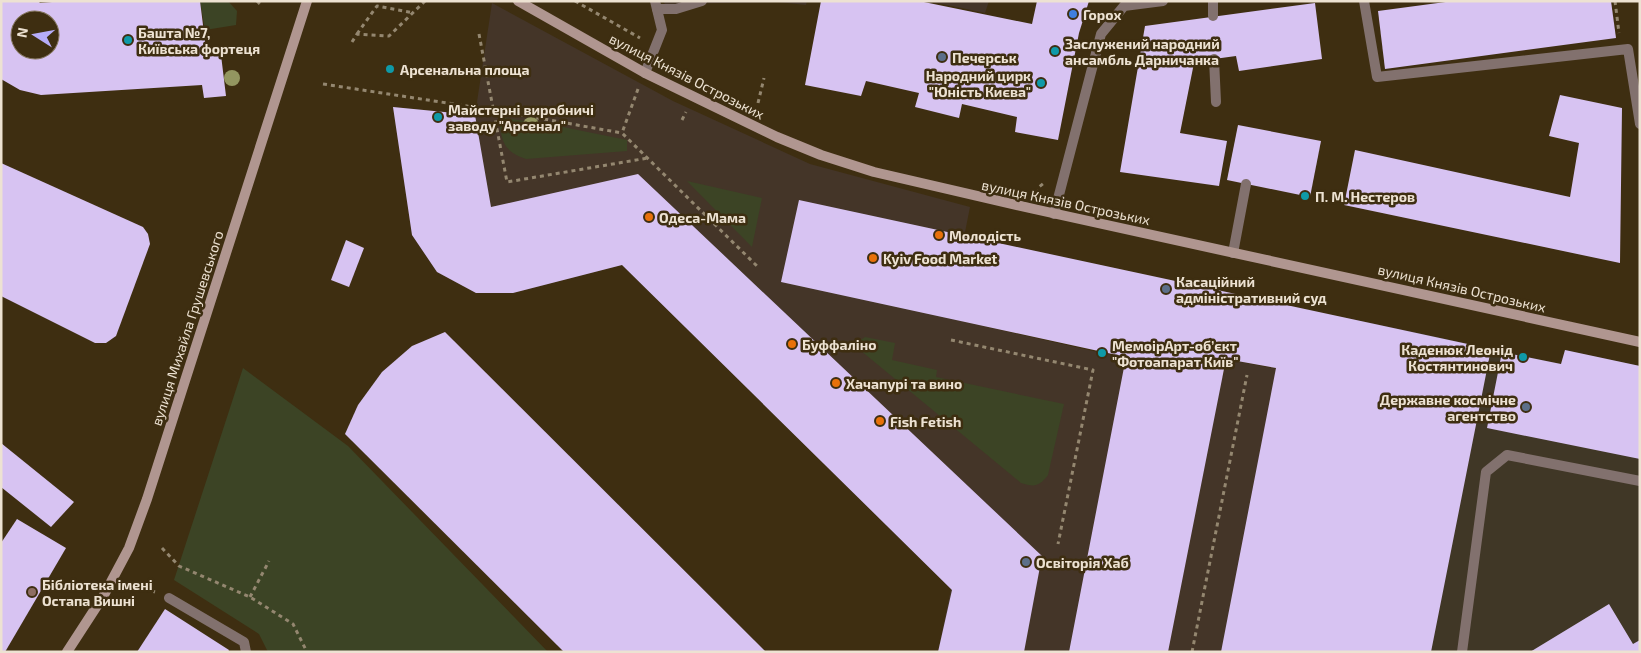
<svg xmlns="http://www.w3.org/2000/svg" width="1641" height="653" viewBox="0 0 1641 653" font-family="'Exo 2',sans-serif">
<rect width="100%" height="100%" fill="#3e2e11"/>
<g fill="#443528">
<path d="M663,1H807L806,5L778,2L665,4Z"/>
<path d="M928,1H989L985,13Z"/>
<path d="M492,3L673,101L810,164L970,207L948,318L1102,353L1223,377L1226,359L1323,378L1337,316L1414,332L1350,652H938L951,589L622,265L513,293H476L437,272L412,235L393,107L475,115Z"/>
</g>
<path fill="#403726" d="M1414,332L1561,364L1565,350L1640,366V652H1350Z"/>
<g fill="#3c4425">
<path d="M200,1H228L237,11L236,25L205,30Z"/>
<path d="M498,117L532,122L536,132L558,126L627,140V151L526,159C501,150 503,141 498,117Z"/>
<path d="M687,181L762,198L752,247Z"/>
<path d="M865,337L895,343L892,360L937,370L936,377L1064,404L1048,475C1039,487 1034,487 1021,483L860,350L858,346V342Z"/>
<path d="M243,368L348,446L548,652H268L259,634L174,580Z"/>
</g>
<g fill="#d7c3f2" fill-rule="evenodd">
<path d="M1,1H38L40,3L64,1H200L207,57L221,55L226,96L204,98L202,85L41,95L20,90L1,79ZM20,20H50V50H20Z"/>
<path d="M821,1H919L1032,24L1037,1H1089L1079,33L1058,140L1015,132L1017,117L962,104L959,118L915,107L919,93L866,81L861,96L805,85Z"/>
<path d="M1453,1H1611L1616,38L1385,69L1378,11Z"/>
<path d="M1315,3L1322,59L1239,71L1236,56L1214,59L1194,63L1180,133L1227,141L1219,186L1120,172L1145,26Z"/>
<path d="M1560,95L1622,108L1620,263L1344,205L1355,150L1570,197L1579,143L1549,136Z"/>
<path d="M393,107L475,115L491,207L638,174L1042,556L1024,652H938L952,590L622,265L513,293H476L437,272L412,235Z"/>
<path d="M1238,125L1321,141L1310,197L1227,180Z"/>
<path d="M1,163L143,227L148,234L150,244L116,336L106,343H95L1,296Z"/>
<path d="M799,200L1491,349L1431,652H1221L1276,368L1226,359L1168,652H1069L1126,357L781,282Z"/>
<path d="M346,240L364,248L349,287L331,280Z"/>
<path d="M445,332L766,652H564L345,434L358,405L382,372L412,346Z"/>
<path d="M1565,350L1640,366V459L1487,428L1502,352L1561,364Z"/>
<path d="M1,443L74,502L51,527L1,487Z"/>
<path d="M17,519L66,548L5,652H1V543Z"/>
<path d="M1609,604L1633,644L1640,640V652H1530Z"/>
<path d="M165,609L229,650L228,652H137Z"/>
</g>
<g fill="none" stroke-linecap="round" stroke-linejoin="round">
<g stroke="#948770" stroke-width="3" stroke-dasharray="4 4" stroke-linecap="butt">
<path d="M257,1L260,4"/>
<path d="M575,1L640,38"/>
<path d="M1615,1L1619,33"/>
<path d="M357,34L377,6L414,13"/>
<path d="M479,34L507,182L648,158"/>
<path d="M352,42L357,34L389,36L425,1"/>
<path d="M323,84L493,110L622,133"/>
<path d="M638,89L622,133L758,267"/>
<path d="M758,103L764,78"/>
<path d="M682,120L686,112"/>
<path d="M1038,194L1039,187L1044,183"/>
<path d="M951,340L1093,370L1058,544"/>
<path d="M162,548L179,566L250,597L293,624L307,652"/>
<path d="M146,589L155,592"/>
<path d="M250,597L269,561"/>
<path d="M1192,652L1247,375"/>
</g>
<g stroke="#82716e" stroke-width="10">
<path d="M1364,1L1377,77L1628,49L1640,124"/>
<path d="M657,9H676L702,1"/>
<path d="M1213,16V1"/>
<path d="M1214,59L1216,102"/>
<path d="M1233,253L1246,184"/>
<path d="M169,598L244,642L246,652"/>
<path d="M1462,652L1486,472L1507,455L1640,481"/>
</g>
<g stroke="#82716e" stroke-width="10">
<path d="M645,73L662,30L655,1"/>
<path d="M1054,214L1101,34L1124,6L1163,1"/>
</g>
<g stroke="#b09690" stroke-width="10">
<path d="M518,1L645,73L777,137L821,155L874,172L1034,209L1640,342"/>
<path d="M67,652L104,595L129,548L147,499L307,1"/>
</g>
</g>
<g fill="#939660">
<circle cx="232" cy="78" r="8"/>
<circle cx="531" cy="125" r="8"/>
</g>
<circle fill="#3f7fe0" stroke="#3e2e11" stroke-width="2" cx="1073" cy="14" r="5"/>
<g fill="#0f9aa8" stroke="#3e2e11" stroke-width="2">
<circle cx="128" cy="40" r="5"/>
<circle cx="1055" cy="51" r="5"/>
<circle cx="390" cy="69" r="5"/>
<circle cx="1041" cy="83" r="5"/>
<circle cx="438" cy="117" r="5"/>
<circle cx="1305" cy="196" r="5"/>
<circle cx="1102" cy="353" r="5"/>
<circle cx="1523" cy="357" r="5"/>
</g>
<g fill="#5c6f8a" stroke="#3e2e11" stroke-width="2">
<circle cx="942" cy="57" r="5"/>
<circle cx="1166" cy="289" r="5"/>
<circle cx="1526" cy="407" r="5"/>
<circle cx="1026" cy="562" r="5"/>
</g>
<g fill="#e8710a" stroke="#3e2e11" stroke-width="2">
<circle cx="649" cy="217" r="5"/>
<circle cx="939" cy="235" r="5"/>
<circle cx="873" cy="258" r="5"/>
<circle cx="792" cy="344" r="5"/>
<circle cx="836" cy="383" r="5"/>
<circle cx="880" cy="421" r="5"/>
</g>
<circle fill="#8d6e63" stroke="#3e2e11" stroke-width="2" cx="32" cy="592" r="5"/>
<g text-anchor="middle" dominant-baseline="central" stroke-width="5" stroke-linejoin="round" paint-order="stroke">
<g font-size="14" font-weight="bold" fill="#ede2d2" stroke="#3e2e11" text-anchor="start">
<text x="1083" y="14">Горох</text>
<text x="138" y="32">Башта №7,<tspan x="138" dy="16">Київська фортеця</tspan></text>
<text x="1065" y="43">Заслужений народний<tspan x="1065" dy="16">ансамбль Дарничанка</tspan></text>
<text x="952" y="57">Печерськ</text>
<text x="400" y="69">Арсенальна площа</text>
<text x="1031" y="75" text-anchor="end">Народний цирк<tspan x="1031" dy="16">"Юність Києва"</tspan></text>
<text x="448" y="109">Майстерні виробничі<tspan x="448" dy="16">заводу "Арсенал"</tspan></text>
<text x="1315" y="196">П. М. Нестеров</text>
<text x="659" y="217">Одеса-Мама</text>
<text x="949" y="235">Молодiсть</text>
<text x="883" y="258">Kyiv Food Market</text>
<text x="1176" y="281">Касаційний<tspan x="1176" dy="16">адміністративний суд</tspan></text>
<text x="802" y="344">Буффаліно</text>
<text x="1112" y="345">МемоірАрт-обʼєкт<tspan x="1112" dy="16">"Фотоапарат Київ"</tspan></text>
<text x="1513" y="349" text-anchor="end">Каденюк Леонід<tspan x="1513" dy="16">Костянтинович</tspan></text>
<text x="846" y="383">Хачапурі та вино</text>
<text x="1516" y="399" text-anchor="end">Державне космічне<tspan x="1516" dy="16">агентство</tspan></text>
<text x="890" y="421">Fish Fetish</text>
<text x="1036" y="562">Освіторія Хаб</text>
<text x="42" y="584">Бібліотека імені<tspan x="42" dy="16">Остапа Вишні</tspan></text>
</g>
<g font-size="14" fill="#ede2d2" stroke="#3e2e11">
<text transform="translate(687 76) rotate(27)">вулиця Князів Острозьких</text>
<text transform="translate(1066 202) rotate(12)">вулиця Князів Острозьких</text>
<text transform="translate(1462 288) rotate(13)">вулиця Князів Острозьких</text>
<text transform="translate(187 328) rotate(-72)">вулиця Михайла Грушевського</text>
</g>
</g>
<rect width="1641" height="653" fill="none" stroke="#ede2d2" stroke-width="5"/>
<g transform="translate(35 35) rotate(281)"><circle r="24" fill="#3e2e11" stroke="#84765e"/>
<path d="M0-4L9 19L0 12L-9 19Z" fill="#b6acf8"/>
<text y="-8" font-size="14" font-weight="bold" text-anchor="middle" fill="#ede2d2">N</text>
</g>
</svg>
